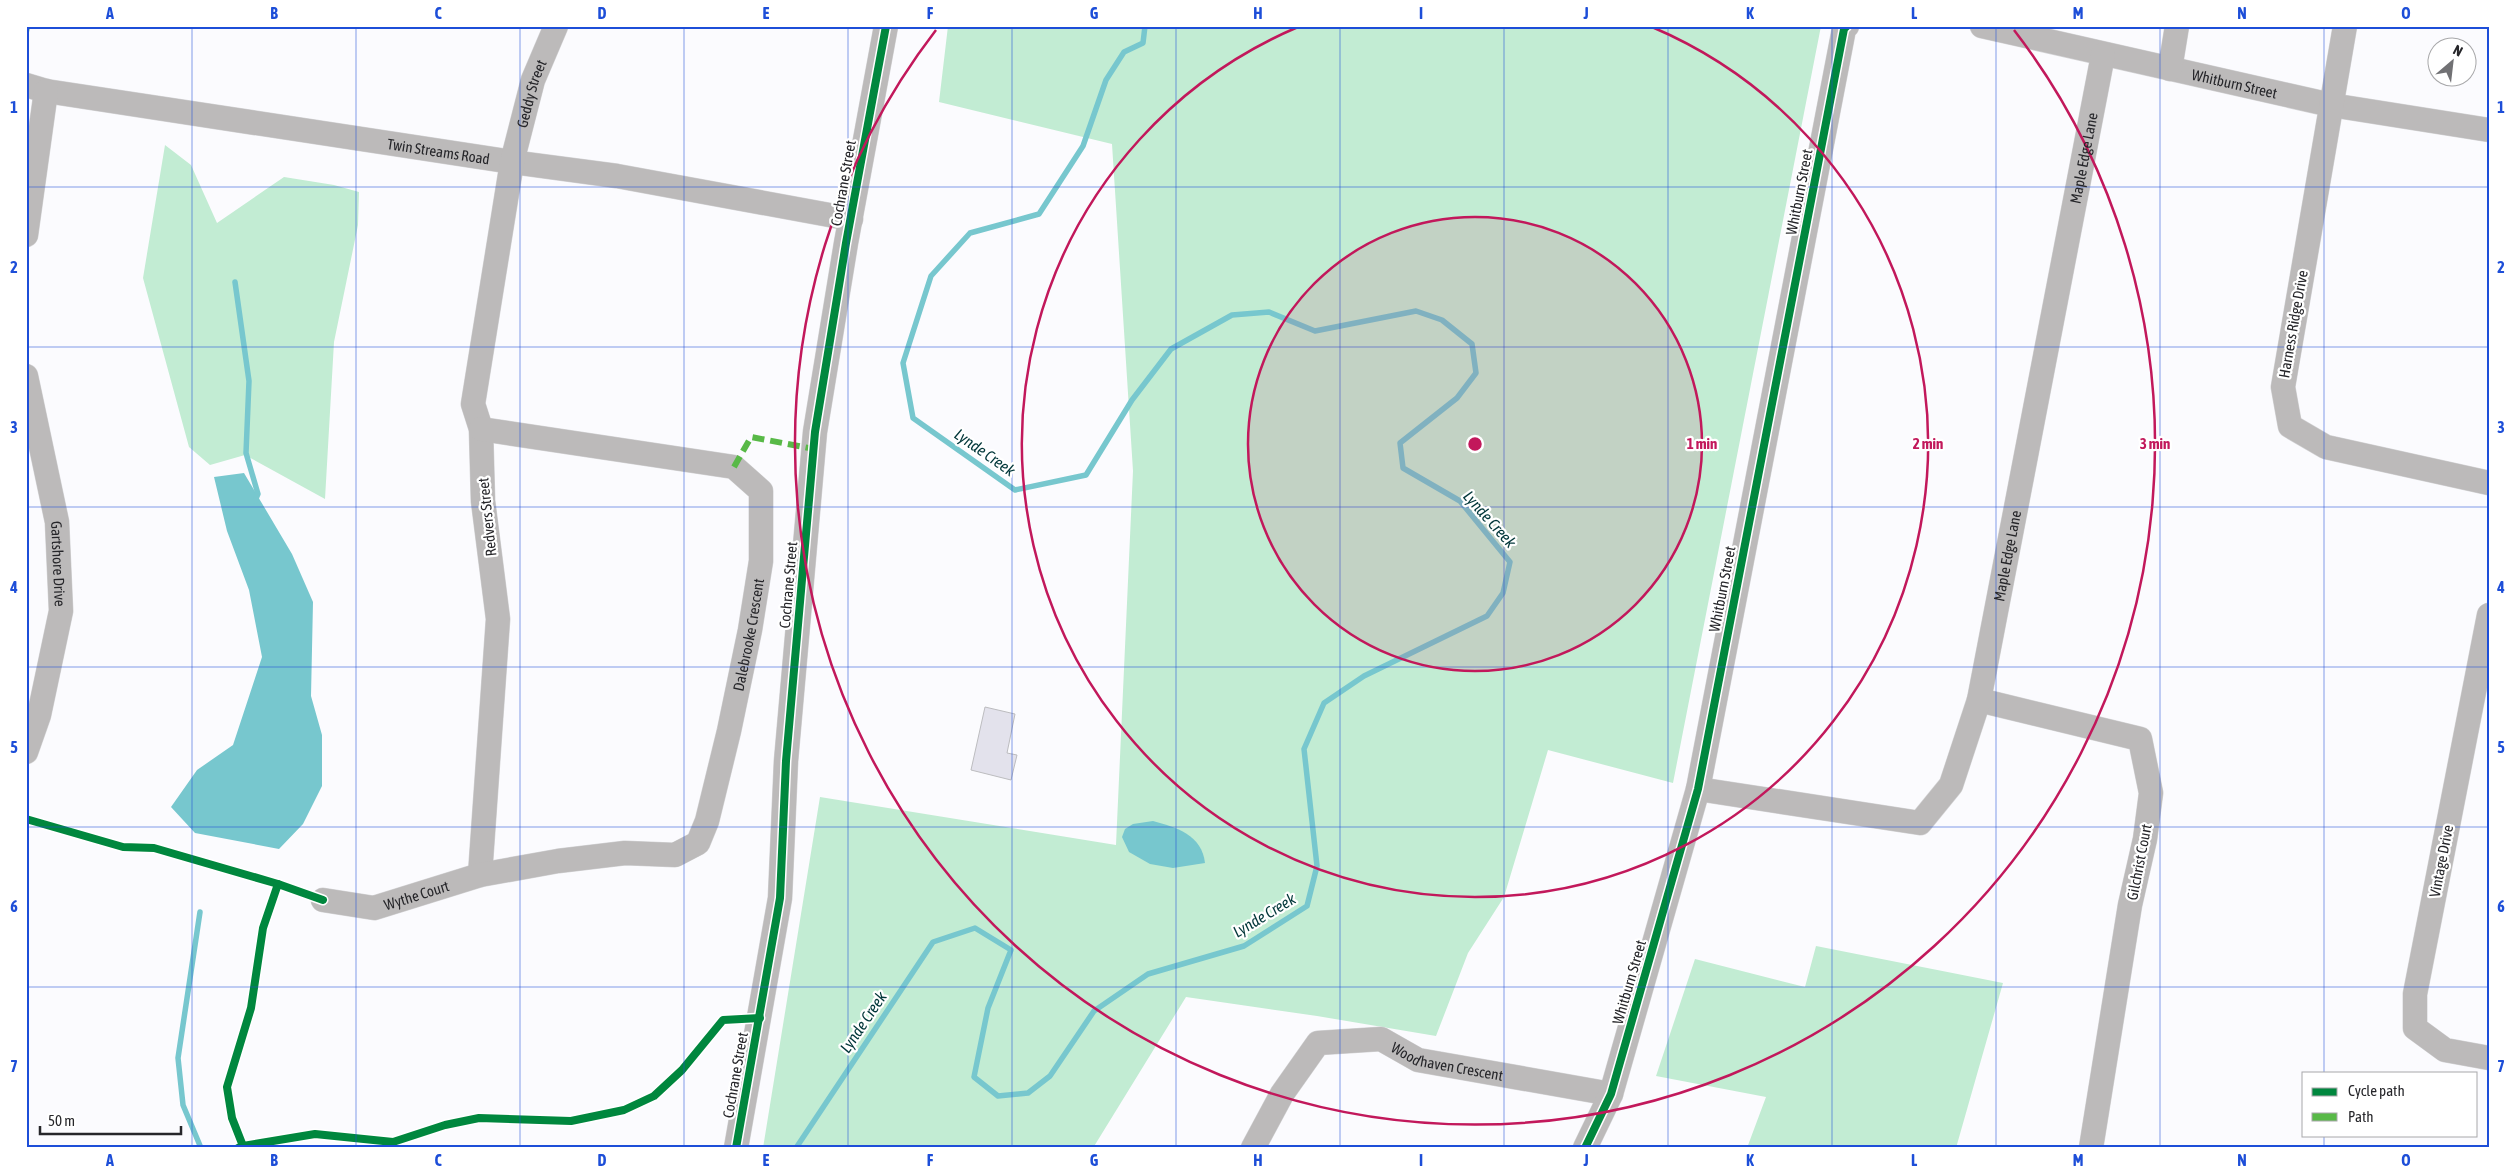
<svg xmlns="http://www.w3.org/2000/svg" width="2515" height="1174" viewBox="0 0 2515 1174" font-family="'Asap Condensed',sans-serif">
<rect width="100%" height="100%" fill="#fbfbfe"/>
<g fill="#c2ecd3">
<path d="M948,26H1821L1673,783L1548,750L1504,897L1468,953L1436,1036L1317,1016L1186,997L1093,1148H763L820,797L1116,845L1133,471L1112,144L939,102Z"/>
<path d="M165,145L191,165L217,223L284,177L334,185L359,192L358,225L334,342L325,499L245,455L210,465L189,447L143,278Z"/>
<path d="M1816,946L2003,983L1956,1148H1747L1766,1097L1656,1076L1695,959L1805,987Z"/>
</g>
<g fill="#77c7ce">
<path d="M244,473L292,554L313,602L311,696L322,735V786L303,824L279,849L195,833L171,807L197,770L233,745L262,657L249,590L227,531L214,477Z"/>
<path d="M1153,821C1176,827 1202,835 1205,863L1173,868L1150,864L1129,852L1122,837L1125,829L1133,824Z"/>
</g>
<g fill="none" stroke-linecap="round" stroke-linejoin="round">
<g stroke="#77c7ce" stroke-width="5.5">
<path d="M235,282L249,381L246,453L258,494L255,501"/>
<path d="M200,912L178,1058L183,1105L201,1148"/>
<path d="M796,1148L933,942L975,928L1011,950L988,1008L974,1077L998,1096L1028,1093L1050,1076L1094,1011L1148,974L1244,946L1307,906L1317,866L1304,749L1324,703L1364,676L1487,616L1503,593L1510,562L1460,501L1403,468L1400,443L1457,398L1476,373L1472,344L1442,320L1416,311L1315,331L1269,312L1232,315L1171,349L1132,400L1086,475L1015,490L913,418L903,363L931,276L970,233L1039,214L1083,146L1106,80L1124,52L1143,43L1145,26"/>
</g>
</g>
<path fill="#e3e2ec" stroke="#bcbcbf" d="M985,707L1015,714L1007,753L1017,755L1011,780L971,770Z"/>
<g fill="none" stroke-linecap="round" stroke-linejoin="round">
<g stroke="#d5d5d7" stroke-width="25">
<g id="minor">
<path id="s1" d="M1982,26L2331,105L2489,130"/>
<path d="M2345,26L2283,387L2290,426L2326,447L2489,483"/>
<path d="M2170,69L2177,26"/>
<path id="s2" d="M26,85L46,91L512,162L617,176L851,219"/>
<path d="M26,235L46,91"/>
<path id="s3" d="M26,376L57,522L61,611L39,715L26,752"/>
<path d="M2489,615L2415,994V1028L2445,1050L2489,1058"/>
<path d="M1979,700L2140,739L2151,793L2145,839L2130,905L2091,1148"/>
<path id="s4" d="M1698,789L1920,823L1951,785L1979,700L2103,55"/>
<path id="s5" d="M480,875L498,619L483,501L481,429L473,404L512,162L533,80L556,26"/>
<path id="s6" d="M323,900L374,908L480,875L558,861L625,853L675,855L698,843L707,821L729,731L750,630L761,561V491L734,467L481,429"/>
<path d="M736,1148L780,898L786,761L815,432L846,243L886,26"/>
<path id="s7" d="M1253,1148L1282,1094L1318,1043L1381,1039L1418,1060L1611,1094"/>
<path d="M1585,1148L1611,1094L1698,789L1844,29L1847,26"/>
</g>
</g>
<use href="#minor" stroke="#bcbaba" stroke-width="24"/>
<g stroke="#58b947" stroke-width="6" stroke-dasharray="12 6" stroke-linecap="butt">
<path d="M26,32L27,26"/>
<path d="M734,467L751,437L814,449"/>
</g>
<g stroke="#fff" stroke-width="11">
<g id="cycleway">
<path d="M26,819L123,847L154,848L278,884L323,900"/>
<path d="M243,1146L315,1134L393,1142L445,1125L479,1118L571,1121L624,1110L654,1096L682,1070L723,1020L760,1018"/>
<path d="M238,1148L243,1146L232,1118L227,1087L251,1008L263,928L278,884"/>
<path d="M736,1148L780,898L786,761L815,432L846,243L886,26"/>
<path d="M1585,1148L1611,1094L1698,789L1844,29L1847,26"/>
</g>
</g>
<use href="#cycleway" stroke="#00873e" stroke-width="8"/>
</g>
<path fill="none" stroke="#1d4ed8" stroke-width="1" stroke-opacity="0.55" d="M192,26V1148M356,26V1148M520,26V1148M684,26V1148M848,26V1148M1012,26V1148M1176,26V1148M1340,26V1148M1504,26V1148M1668,26V1148M1832,26V1148M1996,26V1148M2160,26V1148M2324,26V1073M26,187H2489M26,347H2489M26,507H2489M26,667H2489M26,827H2489M26,987H2489M2324,1135V1148"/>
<circle cx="1475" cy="444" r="227" fill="#c2185b" fill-opacity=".12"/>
<g fill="none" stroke="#c2185b" stroke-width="2.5">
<circle cx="1475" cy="444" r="227"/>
<path d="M1652 27A453 453 0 1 1 1298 27"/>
<path d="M2014 30A680 680 0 1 1 936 30"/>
</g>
<g text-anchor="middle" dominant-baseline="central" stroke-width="4.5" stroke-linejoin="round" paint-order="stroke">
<g font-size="15" fill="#26262a" stroke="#fff">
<text stroke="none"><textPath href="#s1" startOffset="259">Whitburn Street</textPath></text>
<text stroke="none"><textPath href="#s5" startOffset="790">Geddy Street</textPath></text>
<text stroke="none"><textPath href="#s2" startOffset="418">Twin Streams Road</textPath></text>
<text stroke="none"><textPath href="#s4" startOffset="915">Maple Edge Lane</textPath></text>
<text transform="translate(843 183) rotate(-80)">Cochrane Street</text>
<text transform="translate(1799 192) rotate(-79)">Whitburn Street</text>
<text transform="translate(2293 324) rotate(-80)">Harness Ridge Drive</text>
<text transform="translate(487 517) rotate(-96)">Redvers Street</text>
<text stroke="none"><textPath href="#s4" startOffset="510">Maple Edge Lane</textPath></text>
<text stroke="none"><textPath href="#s3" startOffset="191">Gartshore Drive</textPath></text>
<text transform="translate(788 585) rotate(-85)">Cochrane Street</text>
<text transform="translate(1722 589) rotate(-79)">Whitburn Street</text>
<text stroke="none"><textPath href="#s6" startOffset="600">Dalebrooke Crescent</textPath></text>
<text transform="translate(2441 861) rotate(-79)">Vintage Drive</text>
<text transform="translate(2139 862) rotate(-79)">Gilchrist Court</text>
<text stroke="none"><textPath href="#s6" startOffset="96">Wythe Court</textPath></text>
<text transform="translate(1629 982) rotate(-74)">Whitburn Street</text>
<text stroke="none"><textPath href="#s7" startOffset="258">Woodhaven Crescent</textPath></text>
<text transform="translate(735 1075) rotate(-80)">Cochrane Street</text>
</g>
<g font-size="16" font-style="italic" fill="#003639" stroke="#fff">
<text transform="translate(985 452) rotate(35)">Lynde Creek</text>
<text transform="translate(1490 519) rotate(48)">Lynde Creek</text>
<text transform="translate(1264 915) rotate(-31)">Lynde Creek</text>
<text transform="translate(863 1022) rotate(-56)">Lynde Creek</text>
</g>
</g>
<circle cx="1475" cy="444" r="8" fill="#c2185b" stroke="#fff" stroke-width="2.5"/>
<g font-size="15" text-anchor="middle" font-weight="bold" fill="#c2185b" stroke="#fff" stroke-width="4.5" stroke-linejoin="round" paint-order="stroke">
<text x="1702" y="449">1 min</text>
<text x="1928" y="449">2 min</text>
<text x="2155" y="449">3 min</text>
</g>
<rect width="2515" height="1174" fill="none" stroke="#ffffff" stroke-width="55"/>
<rect x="2302" y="1072" width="175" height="65" fill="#ffffff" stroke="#a8a8aa"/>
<rect x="2312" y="1088" width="25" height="8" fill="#00873e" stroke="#a8a8aa"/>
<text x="2348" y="1096" font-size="15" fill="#26262a">Cycle path</text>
<rect x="2312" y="1113" width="25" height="8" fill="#58b947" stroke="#a8a8aa"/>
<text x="2348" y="1122" font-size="15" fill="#26262a">Path</text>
<g transform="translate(2452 62) rotate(28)"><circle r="24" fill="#ffffff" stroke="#a8a8aa"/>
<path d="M0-4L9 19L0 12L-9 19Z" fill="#717174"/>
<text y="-8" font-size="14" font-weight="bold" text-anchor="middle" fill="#26262a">N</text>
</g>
<path d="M40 1126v8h141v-8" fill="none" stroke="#26262a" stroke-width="2.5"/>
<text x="48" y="1126" font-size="15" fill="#26262a" stroke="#ffffff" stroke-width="4" paint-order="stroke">50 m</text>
<rect x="28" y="28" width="2460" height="1118" fill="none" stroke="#1d4ed8" stroke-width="2"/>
<g font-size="16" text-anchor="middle" font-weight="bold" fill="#1d4ed8">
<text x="110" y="19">A</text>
<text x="274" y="19">B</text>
<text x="438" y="19">C</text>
<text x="602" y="19">D</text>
<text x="766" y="19">E</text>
<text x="930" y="19">F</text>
<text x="1094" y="19">G</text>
<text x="1258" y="19">H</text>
<text x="1421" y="19">I</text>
<text x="1586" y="19">J</text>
<text x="1750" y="19">K</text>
<text x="1914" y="19">L</text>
<text x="2078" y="19">M</text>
<text x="2242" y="19">N</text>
<text x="2406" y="19">O</text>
<text x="14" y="113">1</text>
<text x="2501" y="113">1</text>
<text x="14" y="273">2</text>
<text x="2501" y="273">2</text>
<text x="14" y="433">3</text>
<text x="2501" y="433">3</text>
<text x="14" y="593">4</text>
<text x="2501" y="593">4</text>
<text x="14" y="753">5</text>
<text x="2501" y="753">5</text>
<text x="14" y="912">6</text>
<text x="2501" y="912">6</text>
<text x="14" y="1072">7</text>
<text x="2501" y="1072">7</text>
<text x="110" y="1166">A</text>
<text x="274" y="1166">B</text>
<text x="438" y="1166">C</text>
<text x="602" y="1166">D</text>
<text x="766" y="1166">E</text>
<text x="930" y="1166">F</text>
<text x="1094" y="1166">G</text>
<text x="1258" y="1166">H</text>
<text x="1421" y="1166">I</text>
<text x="1586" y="1166">J</text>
<text x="1750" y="1166">K</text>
<text x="1914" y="1166">L</text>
<text x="2078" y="1166">M</text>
<text x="2242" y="1166">N</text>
<text x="2406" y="1166">O</text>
</g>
</svg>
